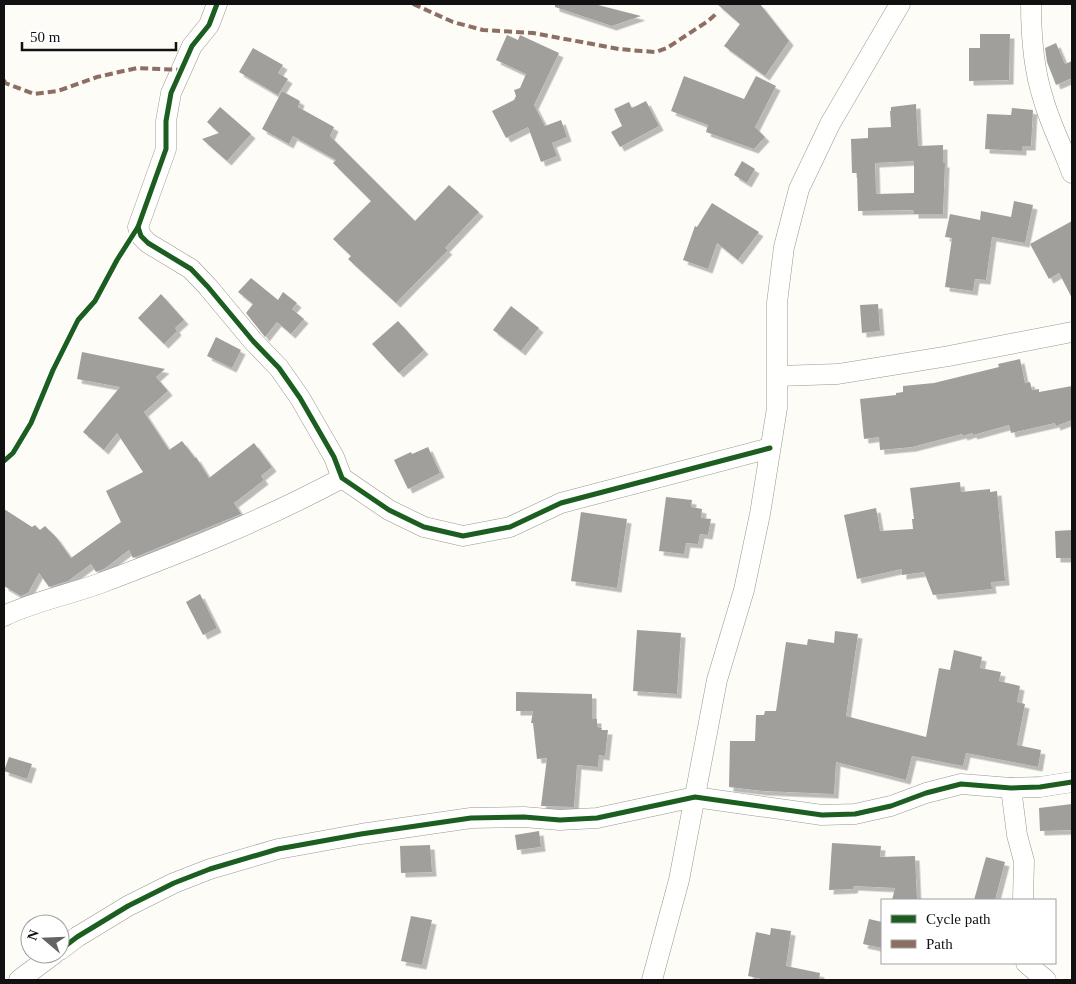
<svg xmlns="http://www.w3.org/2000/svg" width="1076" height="984" viewBox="0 0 1076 984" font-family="Georgia,serif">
<defs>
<filter id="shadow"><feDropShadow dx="4.5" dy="4.5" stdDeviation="0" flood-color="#0004"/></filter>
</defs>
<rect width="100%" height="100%" fill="#fdfcf7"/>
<g fill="#a19f9c" fill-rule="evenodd" filter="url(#shadow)">
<path d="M555,4H594L641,16L612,26L555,7Z"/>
<path d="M717,4H760L789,41L765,76L724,46L740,24Z"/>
<path d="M980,34H1010L1009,80L969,81V48H980Z"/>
<path d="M507,35L518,40L520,35L559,53L534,105L545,126L561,120L567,137L552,143L557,156L541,162L528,127L506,138L492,111L514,100L516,96L514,90L520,88L526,74L496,60Z"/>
<path d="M1056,43L1065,64L1072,61V78L1056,85L1047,62L1045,48Z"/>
<path d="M253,48L283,65L278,73L288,79L278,95L239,72Z"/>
<path d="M684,76L744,99L756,76L776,86L755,127L765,137L754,149L706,132L708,125L671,111Z"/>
<path d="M282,91L300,101L298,107L334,127L330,136L415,221L449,185L479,212L445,248L448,250L396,303L348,259L351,256L333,239L371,201L333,163L336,160L293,136L289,144L262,129Z"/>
<path d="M646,101L659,126L620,147L611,132L622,126L614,109L629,102L632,108Z"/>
<path d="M916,104L918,146L943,145V163H945L943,214H914V210L858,211L857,173H852L851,139L868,138V128L891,127L890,111H891V107ZM914,161V193L876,194L875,163Z"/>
<path d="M220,107L251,134L227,161L202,139L219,133L207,122Z"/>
<path d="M1012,108L1033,110L1031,146H1022V151L985,149L987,114L1011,115Z"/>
<path d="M742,161L755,169L747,183L734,175Z"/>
<path d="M1014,201L1033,205L1025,243L992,237L986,280L975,279L973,291L945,287L952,238L945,237L950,214L980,220L981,211L1011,217Z"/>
<path d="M712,203L759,232L738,260L717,243L708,269L683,260L695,226L697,227Z"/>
<path d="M1072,221V298L1059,273L1049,279L1030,244Z"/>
<path d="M251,278L278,300L283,292L297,303L292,309L304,319L291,334L277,322L265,337L246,313L253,304L238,292Z"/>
<path d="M161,294L184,320L175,328L177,331L164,344L138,318Z"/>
<path d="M878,304L880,331L862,333L860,305Z"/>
<path d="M511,306L539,328L521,351L493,330Z"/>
<path d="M398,321L424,350L399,373L372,344Z"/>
<path d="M216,337L241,350L232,368L207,356Z"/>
<path d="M82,352L165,369L156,377L168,391L144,412L169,450L182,441L195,458L196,457L209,478L254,443L272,467L261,476L264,480L234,503L241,514L133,558L129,550L104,569L96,572L91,564L68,581L49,587L39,573L28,593L21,596L4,586V509L32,527L35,525L40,530L45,526L56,537L71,558L121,522L106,491L143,472L117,433L104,450L83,432L120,387L77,379Z"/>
<path d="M1020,359L1025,383L1030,382L1032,390L1039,389V392L1072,386V420L1056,426L1055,423L1011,433L1009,425L973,435L972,433L963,436L962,434L912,447L880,450L879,437L864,439L860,399L896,395V393L903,392V386L934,383L999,367L998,364Z"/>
<path d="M428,447L440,473L408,489L394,460L411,452L412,454Z"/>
<path d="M960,482L961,492L990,489V492L997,491L1005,581L991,582L992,589L933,595L924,572L902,575V569L857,579L844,515L876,508L880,531L913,529L912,519H914L910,488Z"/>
<path d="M666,497L692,500L691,507L702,509L701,518L711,519L708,535L700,534L698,544L686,543L684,554L659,551Z"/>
<path d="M581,512L627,519L617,588L571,581Z"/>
<path d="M1072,530V558H1056L1055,531Z"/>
<path d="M200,594L217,628L203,635L186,602Z"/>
<path d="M637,630L681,633L677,694L633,691Z"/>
<path d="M835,631L858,634L846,716L926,737L939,668L950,670L954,650L982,657L980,668L1001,672L999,681L1020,686L1017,702L1025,704L1017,745L1041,750L1038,767L966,753L963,766L912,756L906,780L836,762L834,794L763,791L729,787L730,741H755L756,715H764L765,711H776L786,642L807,645L808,639L834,643Z"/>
<path d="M516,692L592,694V719H597V727L602,728L601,730H608L605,756L599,755L598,767L577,765L574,807L541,806L547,758L537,759L533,723H531L533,711H516Z"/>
<path d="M9,757L32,764L27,779L4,771Z"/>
<path d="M1072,804V830L1040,831L1039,808Z"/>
<path d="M539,831L541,847L517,850L515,835Z"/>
<path d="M832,843L881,846L880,857L915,856L917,900H892L895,888L854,886L853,889L829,890Z"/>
<path d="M430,845L432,872L401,873L400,846Z"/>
<path d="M986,857L1005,862L995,900H974Z"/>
<path d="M411,916L432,920L422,965L401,961Z"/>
<path d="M869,919L882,922V948L863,944Z"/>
<path d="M771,928L791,931L786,966L820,973L819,980H766L748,976L756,932L770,935Z"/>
</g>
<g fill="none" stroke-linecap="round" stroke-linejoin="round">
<g stroke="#979795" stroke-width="21">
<g id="minor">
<path d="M217,4L209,25L192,46L171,93L166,121V149L138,227L141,236L148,243L191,269L208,287L253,341L279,368L300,398L334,457L342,478L389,510L424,527L463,536L510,527L561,503L770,448"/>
<path d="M1031,4C1031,36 1033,67 1043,98C1050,124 1063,148 1072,173"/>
<path d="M778,376L838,374L949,356L1072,332"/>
<path d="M4,616C35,601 68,595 101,583C183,552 264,520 342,478"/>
<path d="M1011,788L1017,835L1024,861L1023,900"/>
<path d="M60,950L77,937L128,906L174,883L210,869L278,849L361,834L471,818L524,817L560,820L597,818L695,797L822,815L855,814L891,806L926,793L961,784L1011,788L1040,787L1072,782"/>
<path d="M1026,963L1046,980"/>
<path d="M19,980L54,954"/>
<path d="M652,980L679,880L717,680L744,590L760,514L777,408V303L784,247L799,189L830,124L900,4"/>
</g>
</g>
<use href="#minor" stroke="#fffffe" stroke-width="20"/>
<g stroke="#8d6e63" stroke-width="4" stroke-dasharray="8 4" stroke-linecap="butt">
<path d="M413,4L453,22L483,30L533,33L619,49L641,51L656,52L667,48L708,21L717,13"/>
<path d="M4,80L5,83L34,94L58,91L97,77L137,68L181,70"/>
</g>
<g stroke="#fff" stroke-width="8">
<g id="cycleway">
<path d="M217,4L209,25L192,46L171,93L166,121V149L138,227L141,236L148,243L191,269L208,287L253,341L279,368L300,398L334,457L342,478L389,510L424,527L463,536L510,527L561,503L770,448"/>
<path d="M4,461L13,453L31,423L53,370L78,320L95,301L117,260L138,227"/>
<path d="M60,950L77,937L128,906L174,883L210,869L278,849L361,834L471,818L524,817L560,820L597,818L695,797L822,815L855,814L891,806L926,793L961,784L1011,788L1040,787L1072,782"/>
</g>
</g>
<use href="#cycleway" stroke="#1b5e20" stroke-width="5"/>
</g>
<rect width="1076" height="984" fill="none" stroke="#111111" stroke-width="10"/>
<rect x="881" y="899" width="175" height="65" fill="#ffffff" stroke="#a0a0a0"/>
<rect x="891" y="915" width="25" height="8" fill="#1b5e20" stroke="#a0a0a0"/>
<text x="926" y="924" font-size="15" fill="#111111">Cycle path</text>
<rect x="891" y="940" width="25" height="8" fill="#8d6e63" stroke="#a0a0a0"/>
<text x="926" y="949" font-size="15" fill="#111111">Path</text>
<g transform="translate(45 939) rotate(289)"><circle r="24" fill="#ffffff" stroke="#a0a0a0"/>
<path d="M0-4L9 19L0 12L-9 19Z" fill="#646362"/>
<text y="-8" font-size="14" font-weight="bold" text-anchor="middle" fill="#111111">N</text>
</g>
<path d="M22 42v8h154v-8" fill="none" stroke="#111111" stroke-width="2.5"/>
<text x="30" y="42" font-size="15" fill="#111111" stroke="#ffffff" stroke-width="4" paint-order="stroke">50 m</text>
</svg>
